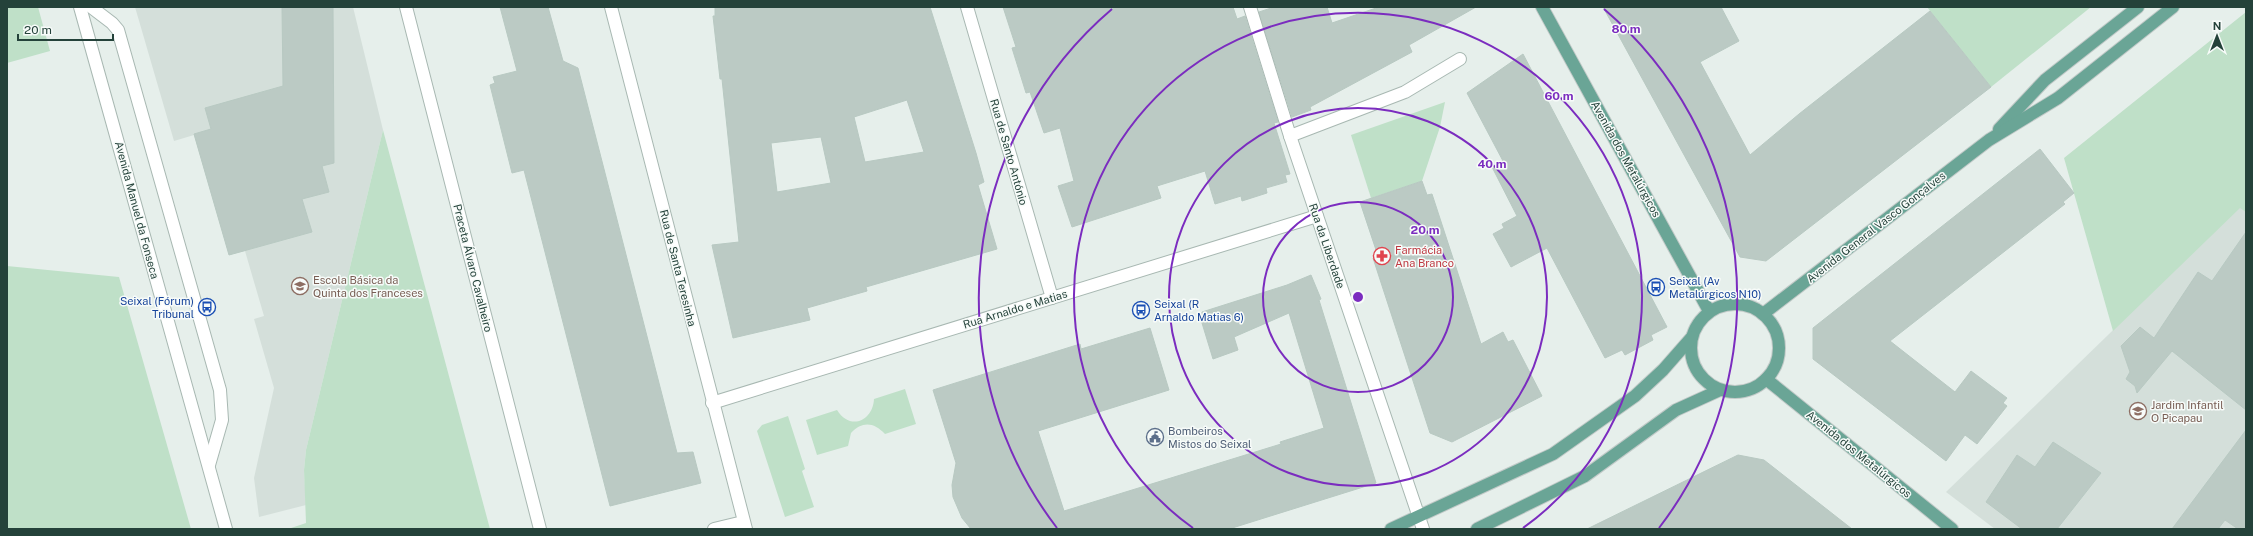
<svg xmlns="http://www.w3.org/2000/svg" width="2253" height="536" viewBox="0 0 2253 536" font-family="'Public Sans',sans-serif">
<rect width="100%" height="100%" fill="#e6efeb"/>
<g fill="#d4dfda">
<path d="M135,7H353L383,130L306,450L304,470L306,505L259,517L254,478L274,388L254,319L264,316L245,251L229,255L194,135L174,141Z"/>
<path d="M2240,207L2246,212V529H1995L1946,492Z"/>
</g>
<g fill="#bfe0c8">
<path d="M7,7H38L50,51L7,63Z"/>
<path d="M1927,7H2091L1991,87Z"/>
<path d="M2246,12V212L2240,208L2113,331L2064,158Z"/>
<path d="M1445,102L1440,127L1422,181L1371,198L1351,135Z"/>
<path d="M383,130L490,529H288L306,523L304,470L306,450Z"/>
<path d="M7,266L119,277L191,529H7Z"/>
<path d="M905,389L916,424L885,434C874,422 862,421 851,433L848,446L817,455L806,420L837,410C850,431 873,421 874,399Z"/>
<path d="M788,416L805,469L802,471L814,507L785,517L757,431L762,425Z"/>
</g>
<g fill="#bbcac4" stroke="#b8c9c2" fill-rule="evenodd">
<path d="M282,7H333L334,163L322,166L329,192L302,199L312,232L229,255L194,134L211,129L205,108L283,86Z"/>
<path d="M500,7H548L563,61L578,68L677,453L693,452L701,483L610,506L524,170L512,173L490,85L495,83L493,77L517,71Z"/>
<path d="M715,7H930L976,153L984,182L978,185L997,249L866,287L867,291L807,308L810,320L733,338L712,245L739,242L722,79H720L713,16H715ZM907,100L924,152L865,162L854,117ZM821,137L831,183L777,192L771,143Z"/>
<path d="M1003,7H1233L1237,19L1245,16L1278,122L1274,123L1290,174L1285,175L1287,182L1266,188L1267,193L1242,201L1241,196L1215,204L1205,171L1157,186L1161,198L1072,227L1058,186L1074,181L1060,128L1044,133L1030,92L1026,93L1012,48L1016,47Z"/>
<path d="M1274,7H1327L1332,23L1379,7H1476L1409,45L1412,52L1310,107L1311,110L1292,117L1259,12Z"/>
<path d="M1603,7H1721L1739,41L1700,62L1750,155L1799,114L1930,11L1991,87L1766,261L1740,257Z"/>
<path d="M1523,54L1667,327L1651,335L1653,340L1625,355L1622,350L1605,358L1547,248L1511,267L1493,234L1504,228L1502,224L1517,216L1492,167L1503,161L1467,93Z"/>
<path d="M2040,149L2074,193L2063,202L2065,204L1890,341L1955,392L1971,371L2007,398L2003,403L2007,406L1977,444L1965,435L1946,461L1813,359V328Z"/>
<path d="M1422,181L1427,195L1432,194L1481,344L1503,332L1508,342L1513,340L1542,396L1452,442L1430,433L1373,258L1378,256L1360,202Z"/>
<path d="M2246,232V410L2172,351L2137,393L2135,386L2126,379L2130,372L2121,346L2140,327L2154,338L2198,272L2212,281Z"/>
<path d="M1311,275L1321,299L1319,300L1376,483L1229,529H971L962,518L953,497L952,485L956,463L933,390L1080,344L1081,349L1150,328L1169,390L1038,431L1064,511L1281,444L1280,442L1324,428L1289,313L1234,337L1238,350L1213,359L1202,323V312L1287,285Z"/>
<path d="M2246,430V529H2238L2225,520L2218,529H2172Z"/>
<path d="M2053,442L2101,473L2057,529H2022L1986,502L2017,455L2035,467Z"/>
<path d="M1738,455L1764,460L1852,529H1587Z"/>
</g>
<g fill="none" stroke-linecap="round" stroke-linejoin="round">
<g stroke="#a8b8b2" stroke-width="14">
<g id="minor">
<path d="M80,7L226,529"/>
<path d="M91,7L112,23L118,30L220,390L222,420L209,465"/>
<path d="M406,7L540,529"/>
<path d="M611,7L746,529"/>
<path d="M967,7L1052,298"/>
<path d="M1250,7L1290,136L1423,529"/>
<path d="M1290,136L1405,92L1460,59"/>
<path d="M712,403L1317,216"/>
<path d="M714,529L743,522"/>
</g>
</g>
<g stroke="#c2cac8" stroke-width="14">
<g id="major">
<path d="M1542,7L1709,311"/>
<path d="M1999,129L2045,80L2138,7"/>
<circle cx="1735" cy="348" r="44"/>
<path d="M1763,314L1989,140L2058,98L2173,7"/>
<path d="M1766,379L1952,529"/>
<path d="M1391,529L1553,454L1635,396L1663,370L1692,337"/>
<path d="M1477,529L1585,476L1676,410L1720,390"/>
</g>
</g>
<use href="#minor" stroke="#fff" stroke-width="12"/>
<use href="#major" stroke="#6aa596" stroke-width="12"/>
</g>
<g fill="none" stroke="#7b2cbf" stroke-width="2">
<circle cx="1358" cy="297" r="95"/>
<circle cx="1358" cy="297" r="189"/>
<path d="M1193 528A284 284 0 1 1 1523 528"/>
<path d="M1057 528A379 379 0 0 1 1112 9M1604 9A379 379 0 0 1 1659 528"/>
</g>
<defs>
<g id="pharmacy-ring" transform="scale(0.9)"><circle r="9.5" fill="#f7fbf9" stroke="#e0444e" stroke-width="1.5"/><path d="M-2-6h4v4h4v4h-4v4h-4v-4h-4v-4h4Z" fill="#e0444e"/></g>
<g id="school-ring" transform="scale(0.9)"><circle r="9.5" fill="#f7fbf9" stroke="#8d6e63" stroke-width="1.5"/><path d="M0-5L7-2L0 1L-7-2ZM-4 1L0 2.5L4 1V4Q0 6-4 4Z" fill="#8d6e63"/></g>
<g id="bus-ring" transform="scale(0.9)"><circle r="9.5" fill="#f7fbf9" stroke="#1a4fb4" stroke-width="1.5"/><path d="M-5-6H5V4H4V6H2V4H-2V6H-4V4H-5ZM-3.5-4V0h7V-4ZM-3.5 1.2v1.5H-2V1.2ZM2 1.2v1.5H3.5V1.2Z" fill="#1a4fb4"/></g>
<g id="civic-ring" transform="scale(0.9)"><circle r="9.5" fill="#f7fbf9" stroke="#5c6f8a" stroke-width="1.5"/><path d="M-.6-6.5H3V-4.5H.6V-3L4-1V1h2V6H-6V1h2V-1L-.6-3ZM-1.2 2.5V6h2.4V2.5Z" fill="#5c6f8a"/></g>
</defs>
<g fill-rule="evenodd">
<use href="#pharmacy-ring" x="1382" y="256"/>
<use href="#school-ring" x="300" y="286"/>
<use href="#bus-ring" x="1656" y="287"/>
<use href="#bus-ring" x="207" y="307"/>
<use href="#bus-ring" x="1141" y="310"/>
<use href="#school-ring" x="2138" y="411"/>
<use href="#civic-ring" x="1155" y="437"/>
</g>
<g text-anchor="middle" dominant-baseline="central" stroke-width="3" stroke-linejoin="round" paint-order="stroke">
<g font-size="11" fill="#24423a" stroke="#f7fbf9">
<text transform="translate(1009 152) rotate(74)">Rua de Santo António</text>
<text transform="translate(1626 159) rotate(61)">Avenida dos Metalúrgicos</text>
<text transform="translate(137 210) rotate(75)">Avenida Manuel da Fonseca</text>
<text transform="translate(1876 227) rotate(-38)">Avenida General Vasco Gonçalves</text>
<text transform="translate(1327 246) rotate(71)">Rua da Liberdade</text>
<text transform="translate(473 268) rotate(76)">Praceta Álvaro Cavalheiro</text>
<text transform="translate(678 268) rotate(76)">Rua de Santa Teresinha</text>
<text transform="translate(1015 309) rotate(-17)">Rua Arnaldo e Matias</text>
<text transform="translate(1859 454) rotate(39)">Avenida dos Metalúrgicos</text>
</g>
<g font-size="11" fill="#be3a42" stroke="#f7fbf9" text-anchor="start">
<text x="1395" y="250">Farmácia<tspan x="1395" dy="13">Ana Branco</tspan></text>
</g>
<g font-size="11" fill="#785e54" stroke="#f7fbf9" text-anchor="start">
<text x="313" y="280">Escola Básica da<tspan x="313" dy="13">Quinta dos Franceses</tspan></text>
<text x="2151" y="405">Jardim Infantil<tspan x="2151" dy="13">O Picapau</tspan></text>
</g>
<g font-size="11" fill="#164399" stroke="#f7fbf9" text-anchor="start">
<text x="1669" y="281">Seixal (Av<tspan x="1669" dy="13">Metalúrgicos N10)</tspan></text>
<text x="194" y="301" text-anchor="end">Seixal (Fórum)<tspan x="194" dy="13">Tribunal</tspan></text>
<text x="1154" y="304">Seixal (R<tspan x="1154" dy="13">Arnaldo Matias 6)</tspan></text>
</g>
<g font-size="11" fill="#4e5e75" stroke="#f7fbf9" text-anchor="start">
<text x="1168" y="431">Bombeiros<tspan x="1168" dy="13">Mistos do Seixal</tspan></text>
</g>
</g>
<circle cx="1358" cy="297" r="6" fill="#7b2cbf" stroke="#f7fbf9" stroke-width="2"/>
<g font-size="12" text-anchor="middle" font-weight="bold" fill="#7b2cbf" stroke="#f7fbf9" stroke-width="3" stroke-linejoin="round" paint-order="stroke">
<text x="1626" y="33">80 m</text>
<text x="1559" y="100">60 m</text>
<text x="1492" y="168">40 m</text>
<text x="1425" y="234">20 m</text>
</g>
<rect width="2253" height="536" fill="none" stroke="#24423a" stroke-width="16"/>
<g transform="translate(2217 36)" stroke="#f7fbf9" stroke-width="3" paint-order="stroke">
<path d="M0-3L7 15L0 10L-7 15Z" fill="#24423a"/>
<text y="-6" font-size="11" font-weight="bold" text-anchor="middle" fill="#24423a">N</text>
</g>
<path d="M18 34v6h95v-6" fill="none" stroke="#24423a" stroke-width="2"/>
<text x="24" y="34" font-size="12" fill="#24423a" stroke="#f7fbf9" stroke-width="3" paint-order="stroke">20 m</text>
</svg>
